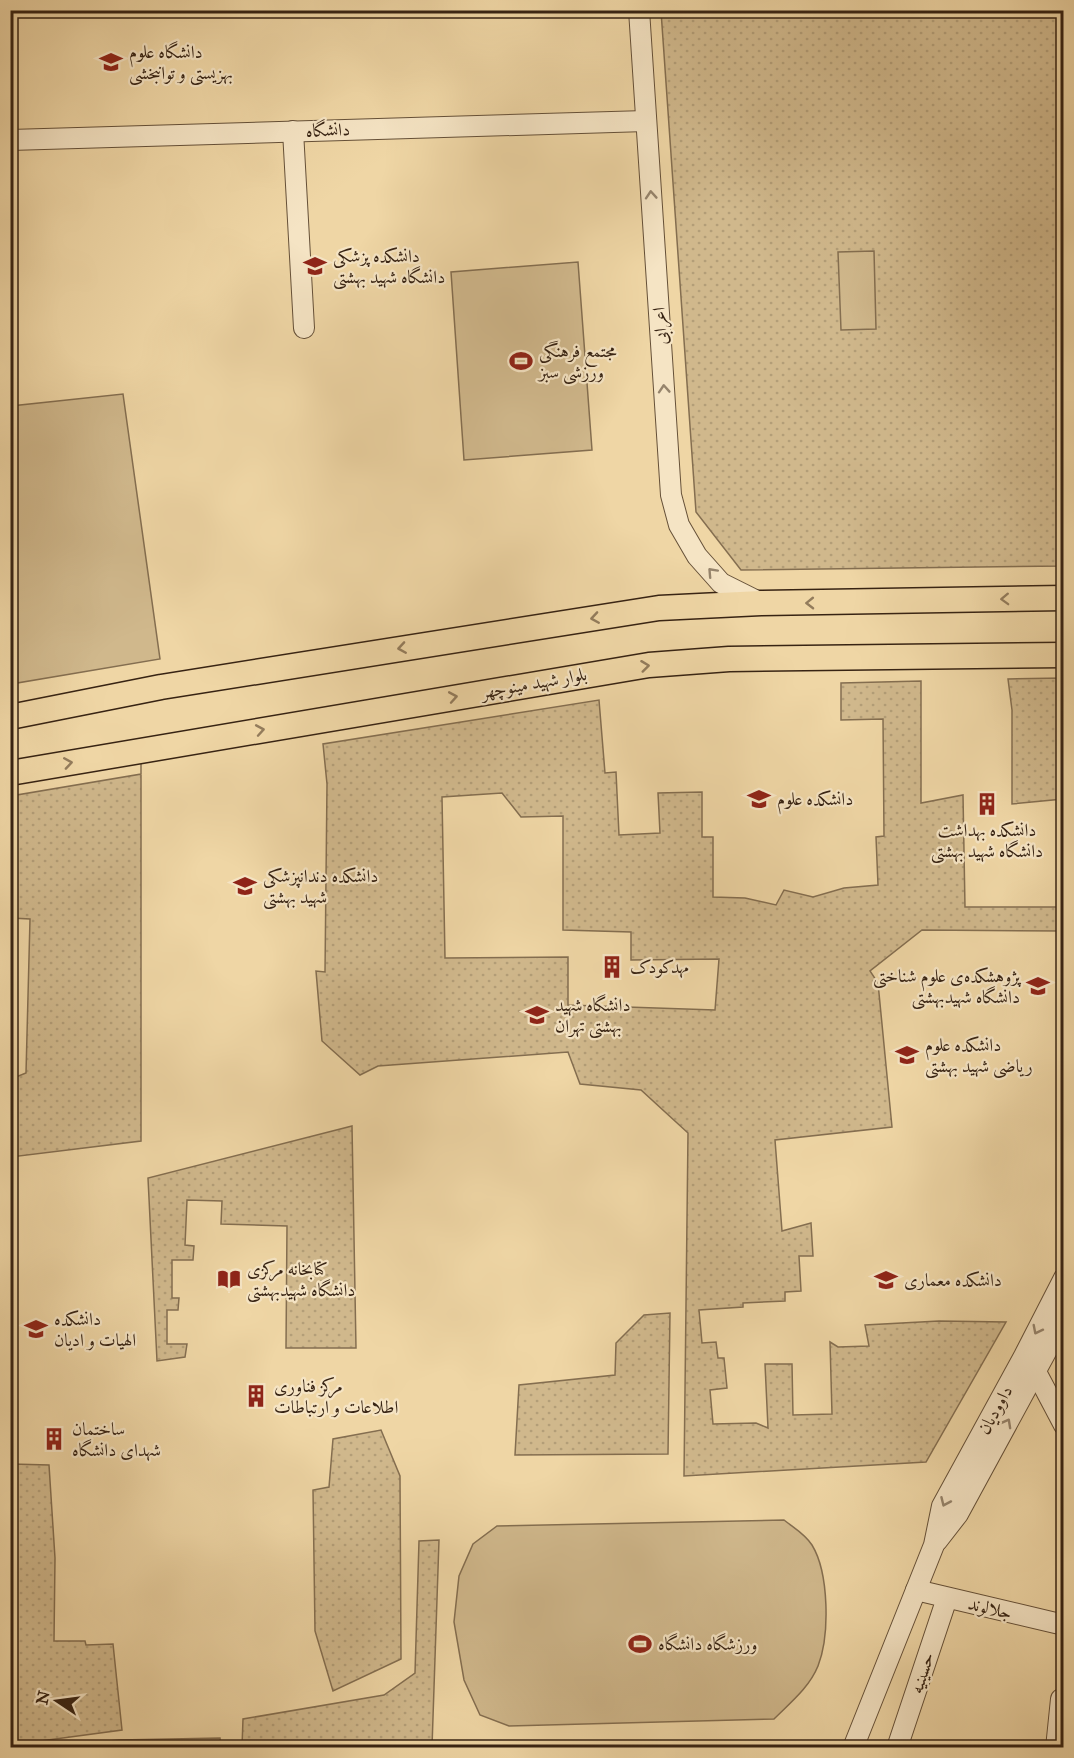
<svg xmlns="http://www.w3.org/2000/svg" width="1074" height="1758" viewBox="0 0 1074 1758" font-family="'IM FELL Great Primer',Amiri,serif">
<defs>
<pattern id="grass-dots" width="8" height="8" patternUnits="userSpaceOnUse" patternTransform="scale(1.5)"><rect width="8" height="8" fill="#d0b88c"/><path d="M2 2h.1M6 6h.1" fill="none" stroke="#b39e78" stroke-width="1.8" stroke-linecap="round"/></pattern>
</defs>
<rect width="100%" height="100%" fill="#efd6a5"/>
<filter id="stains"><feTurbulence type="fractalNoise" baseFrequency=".00333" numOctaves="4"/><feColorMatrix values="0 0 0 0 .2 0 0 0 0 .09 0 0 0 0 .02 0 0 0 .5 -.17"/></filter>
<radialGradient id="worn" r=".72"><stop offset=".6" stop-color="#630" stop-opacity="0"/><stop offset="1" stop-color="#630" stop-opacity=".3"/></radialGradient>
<g fill="url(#grass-dots)" stroke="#846e50" stroke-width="1.5" fill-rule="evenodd">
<path d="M661,11H1063V566L741,570L696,512Z"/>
<path d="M1063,678V799L1012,804V710L1008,679Z"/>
<path d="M921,681V803L963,795L965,907H1063V931L922,930L870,971L878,983L892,1127L775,1140L782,1231L811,1223L813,1256H799L801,1291L785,1292V1301L743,1303V1307L699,1310L702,1343L716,1342L718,1358H724L727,1388L710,1390L713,1424L756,1423L768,1428L765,1364H792L793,1415L832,1414L830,1342L838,1347L869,1346L865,1325L939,1321L1006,1322L926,1462L684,1476L688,1133L641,1090L580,1084L568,1052L378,1066L360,1075L322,1041L316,971L325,972L327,784L323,744L599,700L605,773L616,772L619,835L660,833L658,793L702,792V837H713V897L745,898L776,905L784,890L813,897L844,888L878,885L876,837L884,836L883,719L841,720V683ZM502,793L521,817L563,816V930L631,932V960L719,959L715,1010L568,1005V957L445,958L442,797Z"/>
<path d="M141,751V1141L11,1157V1079L26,1073L30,919L11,918V796L141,774Z"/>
<path d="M352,1126L356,1348H286L287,1226L221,1224L222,1201L187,1200L185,1245L194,1246L193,1260H172V1298H179L178,1310H167V1344H187L185,1357L157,1361L148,1178Z"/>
<path d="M670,1313L668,1454L515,1455L519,1385L615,1375L616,1343L644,1315Z"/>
<path d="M381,1430L400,1476L401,1659L333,1691L315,1631L313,1490L329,1487L333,1439Z"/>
<path d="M11,1464L49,1465L55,1558L54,1641H85L86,1645L113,1644L122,1730L11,1745Z"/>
<path d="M439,1540L432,1747H242L243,1719L384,1695L415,1673L419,1541Z"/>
<path d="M220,1738L221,1747H51L119,1740Z"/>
</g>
<g fill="#d0b88c" stroke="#846e50" stroke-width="1.5">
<path d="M874,251L876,329L841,330L838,252Z"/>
<path d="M578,262L592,450L464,460L451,272Z"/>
<path d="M123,394L160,659L11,684V406Z"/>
<path d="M784,1520C794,1528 805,1534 812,1545C829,1573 830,1635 818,1666C809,1688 790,1703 774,1719L509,1726L480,1715L464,1680L454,1622L459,1576L473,1544L497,1526Z"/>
</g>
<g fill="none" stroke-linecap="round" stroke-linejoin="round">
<g stroke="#655038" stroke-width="22">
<g id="minor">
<path d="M639,10L671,495L679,525L697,556L721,583L761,603"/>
<path d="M293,131L304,328"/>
<path d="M10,140L646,121"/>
<path d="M1036,1372L1064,1425"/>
<path d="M937,1541L958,1514L1064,1319"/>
<path d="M916,1590L1064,1625"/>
<path d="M853,1748L934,1545L942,1506L1024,1356L1064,1278"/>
<path d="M897,1748L947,1598"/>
<path d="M1056,1748L1061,1699"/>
</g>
</g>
<g stroke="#372313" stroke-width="27">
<g id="major">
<path d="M10,717L161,687L659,608L761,603L1064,598"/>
<path d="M10,773L649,665L729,659L1064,655"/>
</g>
</g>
<use href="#minor" stroke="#f5e4c4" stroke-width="20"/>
<use href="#major" stroke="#efd6a5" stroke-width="24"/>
</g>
<defs><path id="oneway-chevron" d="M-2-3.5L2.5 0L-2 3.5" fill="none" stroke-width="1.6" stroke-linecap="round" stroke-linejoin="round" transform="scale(1.5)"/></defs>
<g stroke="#96846c">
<use href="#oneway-chevron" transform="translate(651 195) rotate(-94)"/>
<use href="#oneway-chevron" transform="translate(664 389) rotate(-94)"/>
<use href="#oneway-chevron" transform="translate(712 572) rotate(-133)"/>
<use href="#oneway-chevron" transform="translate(1037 1330) rotate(117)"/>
<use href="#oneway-chevron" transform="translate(1007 1423) rotate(-61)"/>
<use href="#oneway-chevron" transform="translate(945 1502) rotate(114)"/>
</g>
<g stroke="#937c5c">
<use href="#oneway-chevron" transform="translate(1005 599) rotate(178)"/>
<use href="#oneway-chevron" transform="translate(810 603) rotate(179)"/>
<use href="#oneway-chevron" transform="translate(595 618) rotate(171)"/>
<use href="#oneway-chevron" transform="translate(402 648) rotate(171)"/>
<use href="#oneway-chevron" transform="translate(645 666) rotate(-7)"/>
<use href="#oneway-chevron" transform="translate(453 697) rotate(-10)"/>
<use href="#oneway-chevron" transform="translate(260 730) rotate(-10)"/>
<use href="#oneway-chevron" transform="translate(68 763) rotate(-9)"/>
</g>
<defs>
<g id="university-bare" transform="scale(1.8)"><path d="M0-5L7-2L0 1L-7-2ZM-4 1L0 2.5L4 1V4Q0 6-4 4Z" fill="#8f2418" stroke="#f5e4c4" stroke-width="2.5" paint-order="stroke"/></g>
<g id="stadium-bare" transform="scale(1.8)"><path d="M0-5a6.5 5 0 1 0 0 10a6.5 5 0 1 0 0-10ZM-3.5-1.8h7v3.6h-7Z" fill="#8f2418" stroke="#f5e4c4" stroke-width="2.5" paint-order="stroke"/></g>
<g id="building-bare" transform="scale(1.8)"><path d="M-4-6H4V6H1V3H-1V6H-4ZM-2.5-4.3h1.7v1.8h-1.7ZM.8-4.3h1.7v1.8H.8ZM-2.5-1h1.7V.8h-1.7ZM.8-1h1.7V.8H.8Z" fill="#8f2418" stroke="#f5e4c4" stroke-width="2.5" paint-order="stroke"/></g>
<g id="library-bare" transform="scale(1.8)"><path d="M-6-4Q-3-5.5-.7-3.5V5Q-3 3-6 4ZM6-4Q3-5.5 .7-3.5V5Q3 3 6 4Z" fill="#8f2418" stroke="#f5e4c4" stroke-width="2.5" paint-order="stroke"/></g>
</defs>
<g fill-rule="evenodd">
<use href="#university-bare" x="111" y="62"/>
<use href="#university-bare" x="315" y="266"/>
<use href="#stadium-bare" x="521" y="361"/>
<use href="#university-bare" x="759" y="799"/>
<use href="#building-bare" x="987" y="804"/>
<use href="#university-bare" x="245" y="886"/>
<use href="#building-bare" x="612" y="967"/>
<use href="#university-bare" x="1038" y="986"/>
<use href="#university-bare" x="537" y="1015"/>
<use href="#university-bare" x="907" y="1055"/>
<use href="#library-bare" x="229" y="1279"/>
<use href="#university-bare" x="886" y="1280"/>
<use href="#university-bare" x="36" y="1329"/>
<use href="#building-bare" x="256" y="1396"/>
<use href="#building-bare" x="54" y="1439"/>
<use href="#stadium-bare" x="640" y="1644"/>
</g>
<g text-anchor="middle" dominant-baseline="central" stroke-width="4.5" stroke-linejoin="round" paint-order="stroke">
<g font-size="18" fill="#372313" stroke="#f5e4c4" text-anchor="start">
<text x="129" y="52">دانشگاه علوم<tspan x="129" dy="21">بهزیستی و توانبخشی</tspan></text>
<text x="333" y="256">دانشکده پزشکی<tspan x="333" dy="21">دانشگاه شهید بهشتی</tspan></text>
<text x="539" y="351">مجتمع فرهنگی<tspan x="539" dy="21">ورزشی سبز</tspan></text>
<text x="777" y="799">دانشکده علوم</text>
<text x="987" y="830" text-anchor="middle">دانشکده بهداشت<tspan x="987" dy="21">دانشگاه شهید بهشتی</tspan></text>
<text x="263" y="876">دانشکده دندانپزشکی<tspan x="263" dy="21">شهید بهشتی</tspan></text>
<text x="630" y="967">مهدکودک</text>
<text x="1020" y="976" text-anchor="end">پژوهشکده‌ی علوم شناختی<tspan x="1020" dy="21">دانشگاه شهیدبهشتی</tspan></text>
<text x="555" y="1005">دانشگاه شهید<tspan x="555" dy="21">بهشتی تهران</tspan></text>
<text x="925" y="1045">دانشکده علوم<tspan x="925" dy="21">ریاضی شهید بهشتی</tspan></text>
<text x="247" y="1269">کتابخانه مرکزی<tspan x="247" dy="21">دانشگاه شهیدبهشتی</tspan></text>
<text x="904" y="1280">دانشکده معماری</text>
<text x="54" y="1319">دانشکده<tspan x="54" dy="21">الهیات و ادیان</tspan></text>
<text x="274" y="1386">مرکز فناوری<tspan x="274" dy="21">اطلاعات و ارتباطات</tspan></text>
<text x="72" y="1429">ساختمان<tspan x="72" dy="21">شهدای دانشگاه</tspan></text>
<text x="658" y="1644">ورزشگاه دانشگاه</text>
</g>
<g font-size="18" fill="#372313" stroke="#f5e4c4">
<text transform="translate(328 130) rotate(-2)">دانشگاه</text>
<text transform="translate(660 326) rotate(-94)">اعرابی</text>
<text transform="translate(534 683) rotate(-10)">بلوار شهید مینوچهر</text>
<text transform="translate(995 1410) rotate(-61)">داوودیان</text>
<text transform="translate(990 1608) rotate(13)">جلالوند</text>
<text transform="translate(922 1673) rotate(-72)">حسینیه</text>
</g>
</g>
<rect width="1074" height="1758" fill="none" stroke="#efd6a5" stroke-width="36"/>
<rect x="12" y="12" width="1050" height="1734" fill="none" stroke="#372313" stroke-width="3"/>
<rect x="18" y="18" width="1038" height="1722" fill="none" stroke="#372313" stroke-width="1.5"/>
<g transform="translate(57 1701) rotate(283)" stroke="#f5e4c4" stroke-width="4.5" paint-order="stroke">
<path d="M0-4.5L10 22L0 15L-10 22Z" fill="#372313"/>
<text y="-9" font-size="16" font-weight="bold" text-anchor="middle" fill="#372313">N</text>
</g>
<rect width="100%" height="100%" filter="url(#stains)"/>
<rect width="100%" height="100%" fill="url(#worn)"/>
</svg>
